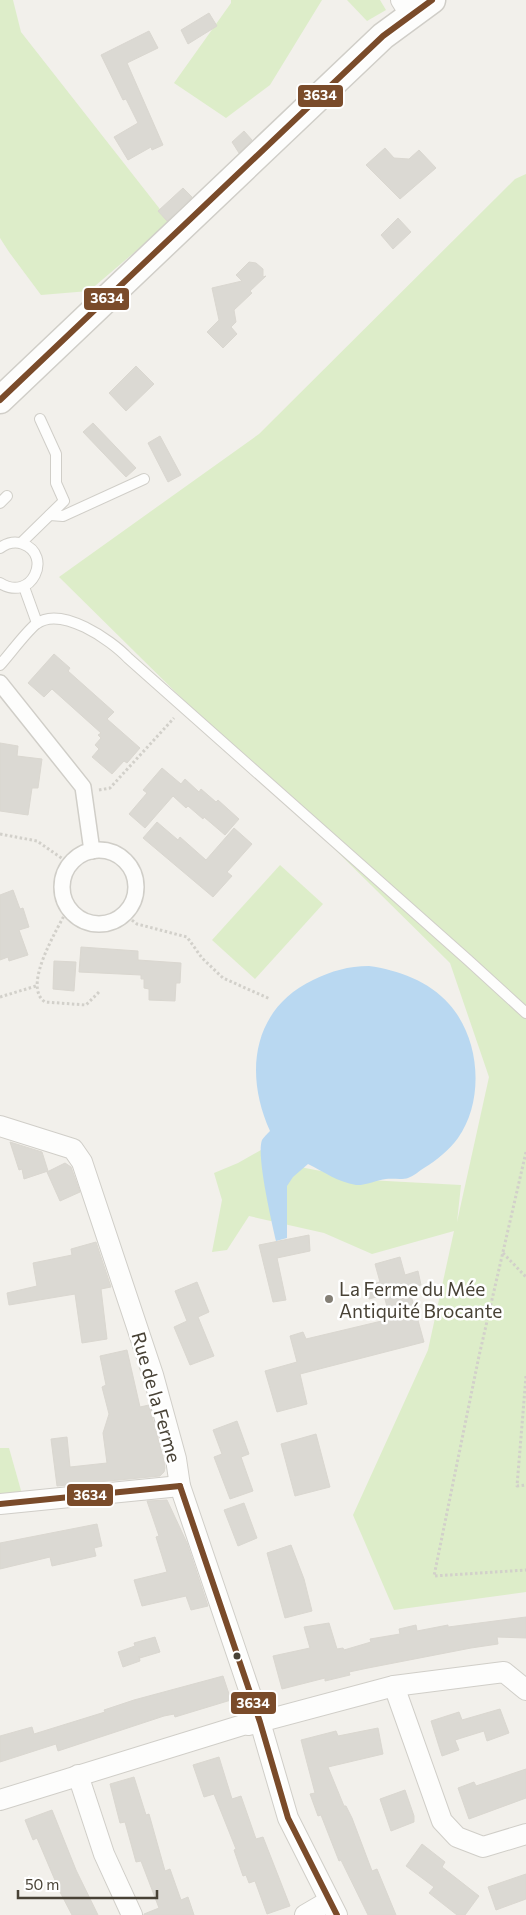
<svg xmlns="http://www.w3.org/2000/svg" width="526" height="1915" viewBox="0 0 526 1915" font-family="Commissioner,sans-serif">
<rect width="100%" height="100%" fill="#f2f0eb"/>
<g fill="#ddedc9">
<path d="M0,0H13L21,32L170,222L89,291L41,295L9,252L0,238Z"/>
<path d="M231,0H322L270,85L226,118L174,83L231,3Z"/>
<path d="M347,0H380L386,10L367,21Z"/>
<path d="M526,174V1592L394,1610L353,1515L428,1350L454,1231L372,1254L324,1233L249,1216L227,1250L212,1252L222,1200L214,1173L238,1163L261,1150L305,1168L368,1180L461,1185L457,1222L489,1077L450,963L59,577L259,434L515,179Z"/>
<path d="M280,865L323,904L255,979L212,940Z"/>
<path d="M0,1448H9L22,1494L0,1496Z"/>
</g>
<path fill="#b9d8f1" d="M369,966C398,970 429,981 449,1004C480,1038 485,1100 458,1138C449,1150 437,1160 424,1168C419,1171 414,1176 408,1178C402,1180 392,1178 386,1179C378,1180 363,1186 356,1185C338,1182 324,1172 308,1164L293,1177L287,1186V1238L276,1241C272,1223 256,1155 262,1140C264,1137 267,1134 270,1131C244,1074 252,1009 313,980C332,971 348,966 369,966Z"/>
<g fill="#dbd9d3" stroke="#dad7d0">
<path d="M209,13L217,26L188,44L181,30Z"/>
<path d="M149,31L158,48L127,63L163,145L152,150L151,147L128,160L114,137L138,123L126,99L123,100L101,55Z"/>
<path d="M244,131L252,140L239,153L232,142Z"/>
<path d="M385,148L394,158L409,159L419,150L436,168L400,199L366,165Z"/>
<path d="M183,188L192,197L167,221L158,211Z"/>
<path d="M398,218L411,232L393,249L381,235Z"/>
<path d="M249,262L256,263L263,269V277L266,276L250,291L252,293L234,310L236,322L231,327L237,334L223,348L207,332L219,320L212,288L242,281L236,275Z"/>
<path d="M136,366L154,384L126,411L109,393Z"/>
<path d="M93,423L136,468L126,477L83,432Z"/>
<path d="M160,436L181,475L168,482L148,443Z"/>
<path d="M54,654L70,668L68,671L114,712L107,719L140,748L127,763L124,761L112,774L92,757L99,749L95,745L101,738L98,735L101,733L52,689L44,697L28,683Z"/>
<path d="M0,743L18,746L17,756L42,759L38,788H32L28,815L0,811Z"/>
<path d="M162,768L181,784L185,779L199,792L201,789L216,802L218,800L239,819L225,835L204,817L203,819L188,806L186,808L173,796L145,828L129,814L147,793L143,790Z"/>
<path d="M157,822L178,840L180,837L206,860L234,828L252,844L227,872L232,876L213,897L143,838Z"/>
<path d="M13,890L20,909L23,908L29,927L19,930L28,955L9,961L8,957L0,960V895Z"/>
<path d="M81,947L138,951V960L181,963L180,983H176L175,1001L149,1000V989L144,988V979H141V975L79,972Z"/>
<path d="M54,961L76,962L74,991L53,989Z"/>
<path d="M10,1142L42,1152L48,1171L24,1179L22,1169L19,1170Z"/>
<path d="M65,1163L71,1167L80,1192L60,1201L47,1172Z"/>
<path d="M309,1235L310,1251L277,1258L286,1300L273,1302L259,1245Z"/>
<path d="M96,1242L111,1287L101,1289L107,1339L82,1343L75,1294L9,1305L7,1293L37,1286L33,1263L72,1255L71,1249Z"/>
<path d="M400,1257L405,1275L418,1271L421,1285L409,1288L424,1342L300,1374L307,1404L277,1412L265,1371L297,1362L290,1336L303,1332L306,1339L390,1319L384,1295L369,1299L366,1286L380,1282L375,1264Z"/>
<path d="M197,1282L209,1312L198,1317L214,1356L190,1365L174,1327L187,1321L175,1291Z"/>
<path d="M127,1350L140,1407L149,1405L164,1461L165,1468L164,1472L160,1476L57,1486L51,1439L67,1437L70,1467L107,1463L103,1433L109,1414L102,1387L106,1385L100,1356Z"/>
<path d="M237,1421L249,1454L241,1457L253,1491L230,1499L214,1457L222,1454L213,1430Z"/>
<path d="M316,1434L330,1487L295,1496L281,1444Z"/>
<path d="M167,1500L187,1543L208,1606L191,1610L186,1596L142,1606L134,1580L167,1572L156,1537L159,1536L147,1501Z"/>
<path d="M244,1503L257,1538L238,1546L224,1510Z"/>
<path d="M97,1524L102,1546L94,1548L96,1556L52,1566L50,1557L0,1569V1543Z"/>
<path d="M291,1545L304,1579L312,1611L285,1618L267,1553Z"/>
<path d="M526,1617V1638L497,1637L498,1644L471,1648L368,1668L349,1672L350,1675L325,1681V1678L282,1689L273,1656L310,1648L304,1627L329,1623L337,1649L343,1648L344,1650L371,1642L370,1639L400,1634L399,1629L416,1625L417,1631L448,1625V1627Z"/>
<path d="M155,1637L160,1652L140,1658L139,1656L140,1661L123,1667L118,1652L135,1646L134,1643Z"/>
<path d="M223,1676L231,1700L175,1717L174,1714L164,1716L58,1751L56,1744L0,1762V1736L32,1727L34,1734L105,1712L104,1710L134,1700Z"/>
<path d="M500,1709L509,1733L487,1741L484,1731L455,1740L459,1750L442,1756L431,1721L459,1712L462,1720Z"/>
<path d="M378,1728L383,1754L328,1767L344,1806H346L352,1818L372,1871L377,1869L396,1915H368L341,1860L339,1861L321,1815L318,1816L310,1794L315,1793L301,1740L336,1731L338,1736Z"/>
<path d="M219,1757L232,1799L241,1796L256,1839L263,1837L290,1906L267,1914L255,1881L249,1883L246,1875L243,1876L234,1850L236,1849L214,1794L204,1797L193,1765Z"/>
<path d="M526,1769V1798L469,1819L458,1788L474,1782L476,1786Z"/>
<path d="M134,1777L146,1815L149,1814L165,1871L170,1869L181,1900L188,1897L194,1915H144V1914L159,1908L141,1861L136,1862L125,1822L120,1823L110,1784Z"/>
<path d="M405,1790L414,1816V1822L391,1831L380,1799Z"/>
<path d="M52,1810L76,1870L98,1915H72L60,1892L37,1838L33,1840L25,1820Z"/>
<path d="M422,1844L445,1862L442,1867L479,1896L465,1915H457L429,1893L434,1887L406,1866Z"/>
<path d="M526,1874V1899L496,1910L488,1887Z"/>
</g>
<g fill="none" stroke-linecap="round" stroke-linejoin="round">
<g stroke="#d0cec8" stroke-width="12">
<g id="service">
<path d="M0,503L7,496"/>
<path d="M50,515L63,516L144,479"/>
<path d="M21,543L64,501L56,483V454L40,419"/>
<path d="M0,548C7,543 15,541 23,544C53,555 32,603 0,583"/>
<path d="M24,587L37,623"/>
<path d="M0,665C10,654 25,633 36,624C61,605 111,640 128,658L468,960L526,1013"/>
</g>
</g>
<g stroke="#d0cec8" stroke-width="18">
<g id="pedestrian">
<path d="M0,683L83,787L92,851"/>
<circle cx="99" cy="887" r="37"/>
</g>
</g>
<g stroke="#d0cec8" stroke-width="22">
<g id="minor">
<path d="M401,0L411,16"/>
<path d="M0,1126L73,1149L82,1162L153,1375L176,1459L180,1486L260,1722L288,1818L337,1915"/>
<path d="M0,1504L180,1486"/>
<path d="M394,1686L442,1821L457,1837L483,1847L526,1834"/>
<path d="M78,1775L104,1854L132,1915"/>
<path d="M0,1800L246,1724L248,1725L394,1686L504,1672L526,1690"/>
<path d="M305,1915L329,1901"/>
</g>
</g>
<g stroke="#d0cec8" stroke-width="29">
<path id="tertiary" d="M0,400L383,36L432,0"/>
</g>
<g stroke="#d2d0ca" stroke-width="3" stroke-dasharray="2.5 2.5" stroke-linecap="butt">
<path d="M99,790L110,788L174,718"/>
<path d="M0,834L37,841L70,864"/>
<path d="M68,908C59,927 21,986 45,1002L86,1005L99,992"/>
<path d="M124,914L137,924L187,937L202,958L223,978L270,999"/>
<path d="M0,997L36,986"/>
<path d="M526,1152L479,1356L434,1576L526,1570"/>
<path d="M503,1253L526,1277"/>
<path d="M526,1376L517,1486L526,1485"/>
</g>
<use href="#service" stroke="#fdfdfc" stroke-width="10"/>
<use href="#pedestrian" stroke="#fdfdfc" stroke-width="15"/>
<use href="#minor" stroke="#fdfdfc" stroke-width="20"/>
<use href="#tertiary" stroke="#fdfdfc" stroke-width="26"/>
<g stroke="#fff" stroke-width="10">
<g id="bus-1">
<path d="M0,400L383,36L432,0"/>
<path d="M180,1486L260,1722L288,1818L337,1915"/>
<path d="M0,1504L180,1486"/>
</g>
</g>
<use href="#bus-1" stroke="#7a4b2a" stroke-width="6"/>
</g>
<circle fill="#847f75" stroke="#fff" stroke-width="2" cx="329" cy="1299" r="5"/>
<circle fill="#484236" stroke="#fff" stroke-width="2" cx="237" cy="1656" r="4.5"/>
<g text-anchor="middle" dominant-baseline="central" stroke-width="5" stroke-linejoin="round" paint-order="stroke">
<g font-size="19" fill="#484236" stroke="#fff" text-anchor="start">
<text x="339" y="1288">La Ferme du Mée<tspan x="339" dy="22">Antiquité Brocante</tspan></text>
</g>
<g font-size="19" fill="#484236" stroke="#fff">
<text transform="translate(157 1397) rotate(74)">Rue de la Ferme</text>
</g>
</g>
<g stroke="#fff" stroke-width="2">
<rect x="297" y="84" width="47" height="24" rx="5" fill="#7a4b2a"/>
<rect x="83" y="287" width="47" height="24" rx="5" fill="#7a4b2a"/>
<rect x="66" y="1483" width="48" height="24" rx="5" fill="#7a4b2a"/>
<rect x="230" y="1691" width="47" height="24" rx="5" fill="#7a4b2a"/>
</g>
<g font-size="14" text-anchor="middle" font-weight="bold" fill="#fff">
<text x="320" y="100">3634</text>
<text x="107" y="303">3634</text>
<text x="90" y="1500">3634</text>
<text x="253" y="1708">3634</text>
</g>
<path d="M18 1890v8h139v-8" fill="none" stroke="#484236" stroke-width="2.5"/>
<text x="25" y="1890" font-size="15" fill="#484236" stroke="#ffffff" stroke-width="4" paint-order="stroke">50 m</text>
</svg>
